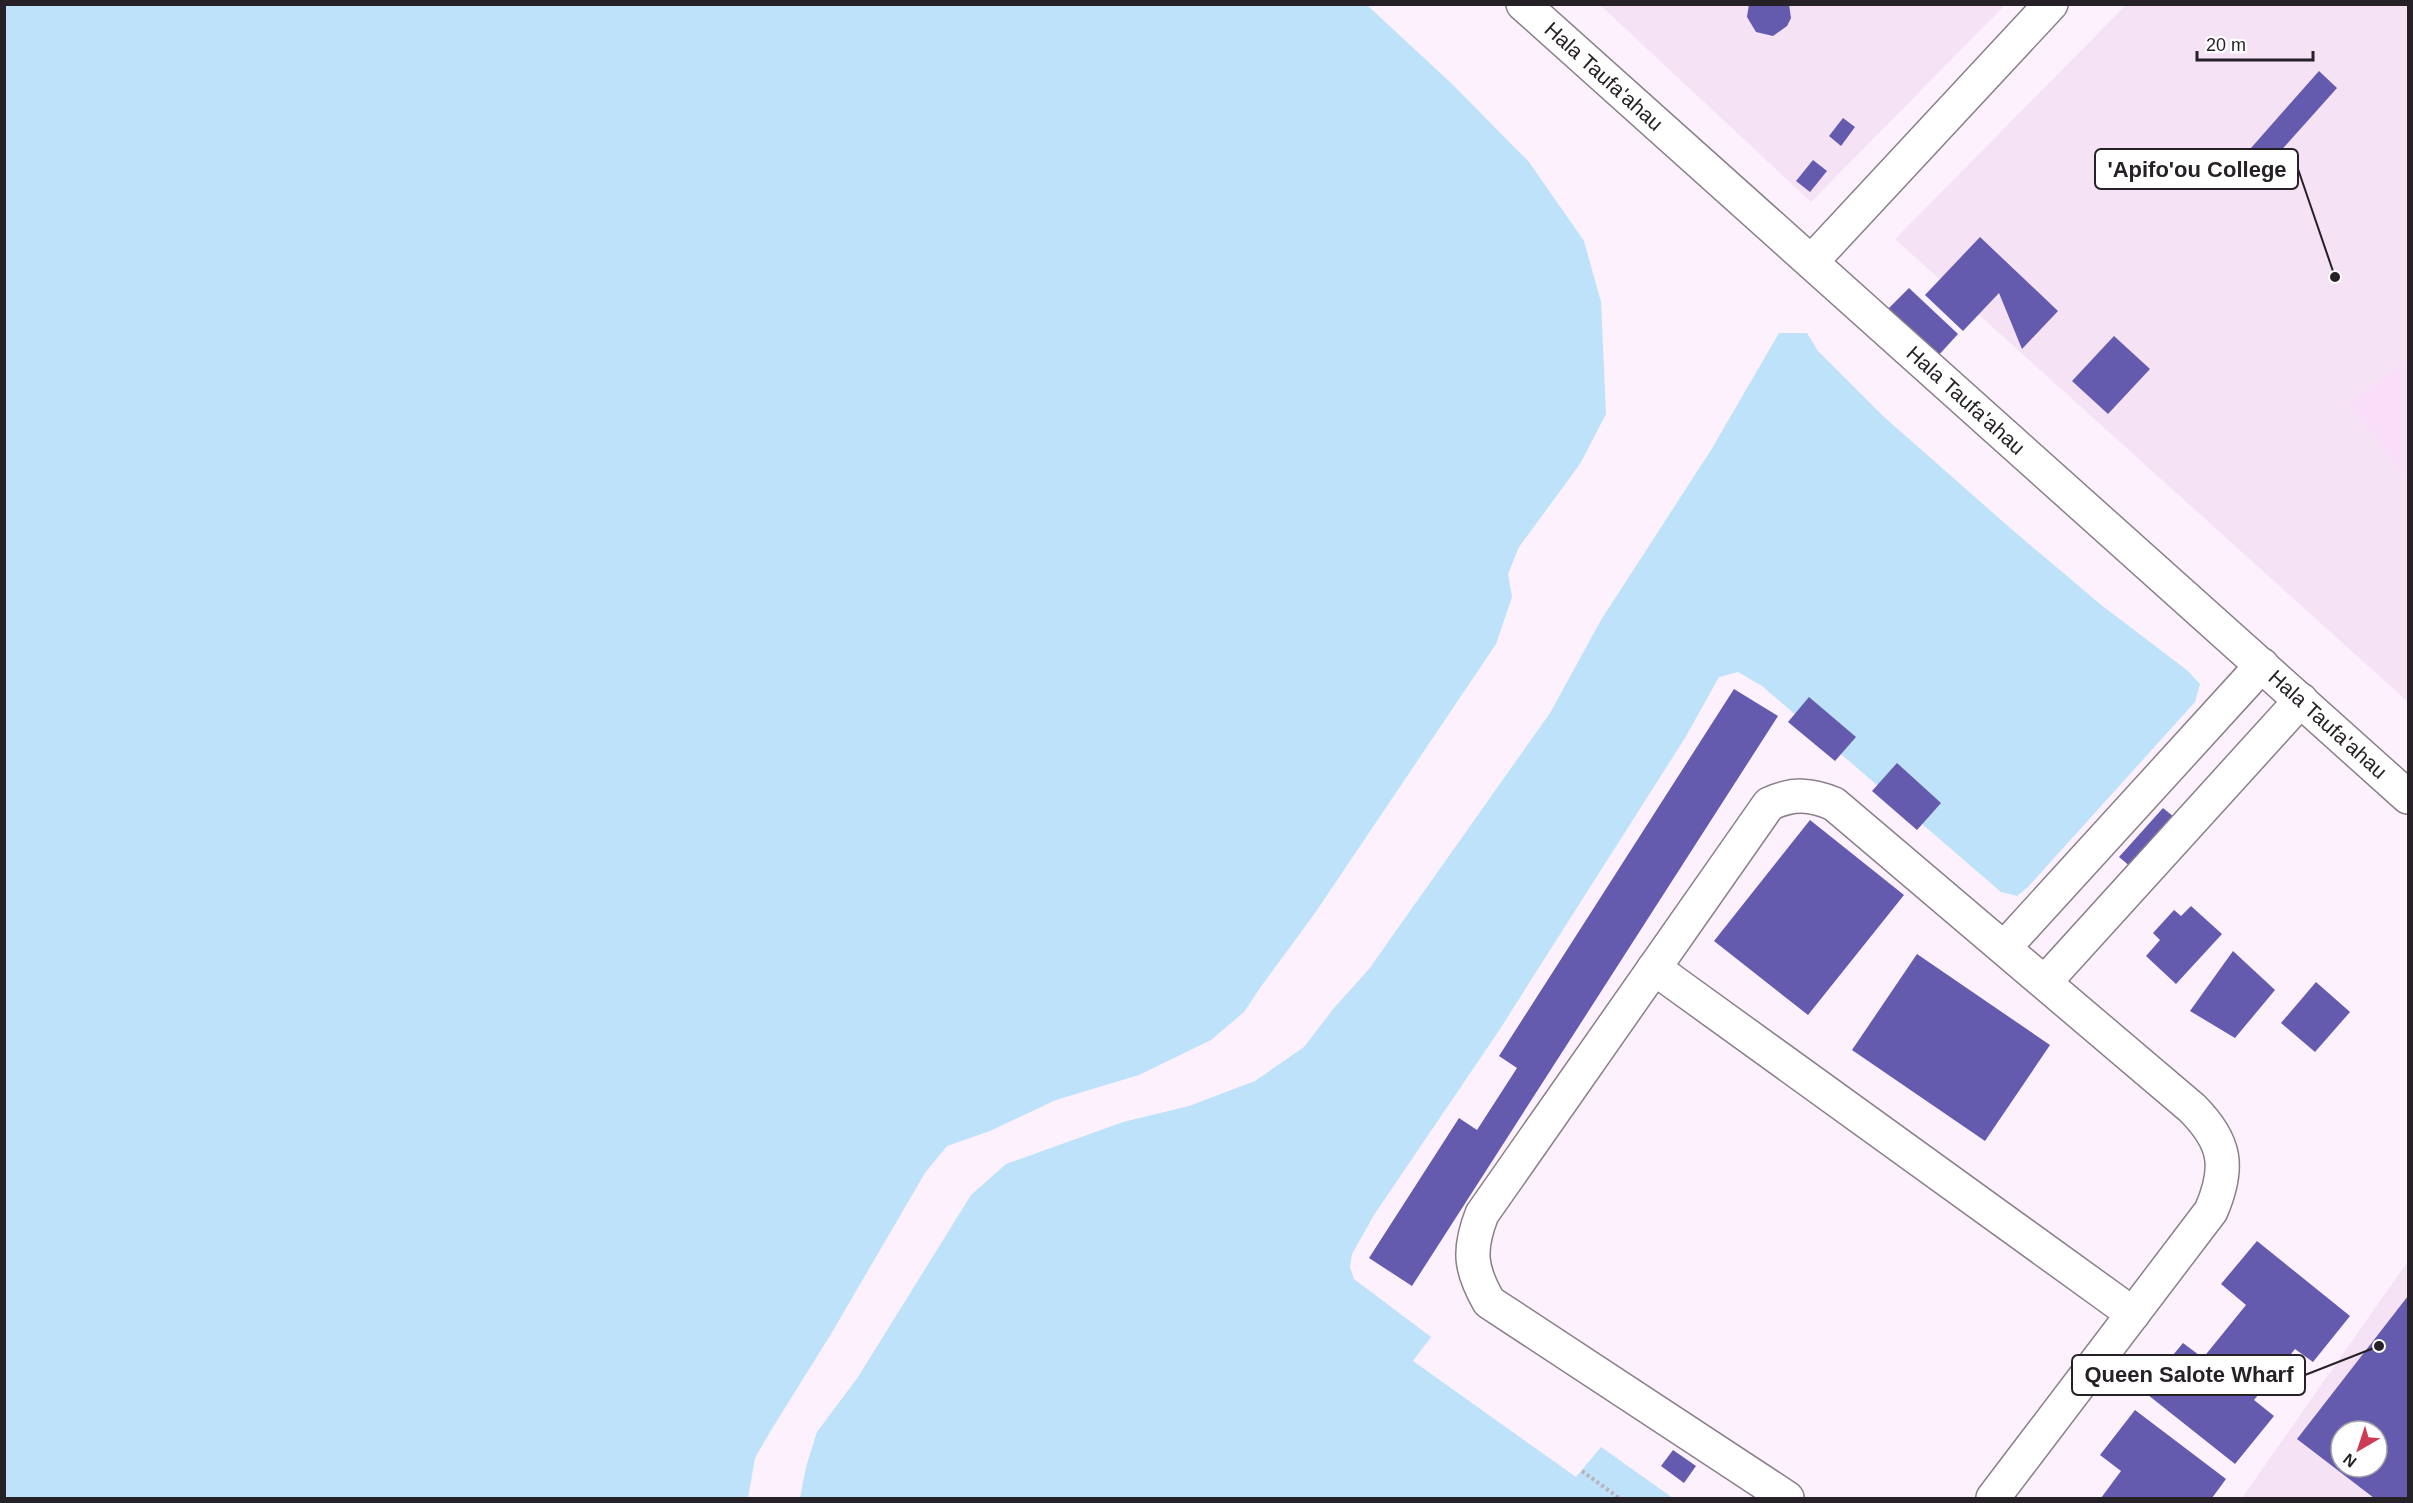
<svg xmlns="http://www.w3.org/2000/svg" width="2413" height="1503" viewBox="0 0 2413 1503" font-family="Helvetica,sans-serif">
<rect width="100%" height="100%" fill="#fef1fe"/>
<g fill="#f5e2f5" fill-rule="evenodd">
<path d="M1600,5H2005L1811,202Z"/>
<path d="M2126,5H2408V702L1895,239Z"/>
<path d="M2408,1261V1498H2242ZM2341,1431H2377V1467H2341Z"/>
</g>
<path fill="#fadef9" d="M2408,359V482L2350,403Z"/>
<g fill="#bde2fa">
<path d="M5,4L1367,5L1452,84L1529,162L1584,241L1601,302L1606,414L1580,464L1519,547L1508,574L1512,597L1496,644L1315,913L1260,988L1244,1012L1211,1040L1139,1075L1056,1100L990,1131L947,1146L925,1173L831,1334L770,1432L755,1458L748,1498H5Z"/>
<path d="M1779,333H1807L1818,351L1883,416L2009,527L2100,604L2188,671L2200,684L2195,702L2028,887L2017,896L2001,892L1762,686L1738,672L1719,677L1685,738L1498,1032L1374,1215L1352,1254L1350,1267L1354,1279L1431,1337L1413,1361L1576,1477L1601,1447L1673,1498H800L806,1467L817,1432L858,1377L971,1195L1006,1164L1123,1122L1189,1106L1255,1081L1304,1047L1334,1008L1369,969L1550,713L1601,620L1711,450Z"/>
</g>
<g fill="#645aae" fill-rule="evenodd">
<path d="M1749,4H1789L1791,18L1787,26L1773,36L1756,32L1747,17Z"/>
<path d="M2319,71L2337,88L2269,164L2251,148Z"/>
<path d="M1843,118L1855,127L1841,146L1829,136Z"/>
<path d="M1813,160L1827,171L1810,192L1796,181Z"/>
<path d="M1980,237L2058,311L2022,349L1999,293L1963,331L1925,295Z"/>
<path d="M1909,288L1958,334L1937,357L1887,310Z"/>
<path d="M2114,336L2150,369L2108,414L2072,381Z"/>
<path d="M1734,689L1778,716L1412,1286L1369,1258L1459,1118L1477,1130L1517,1068L1499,1056Z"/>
<path d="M1809,697L1856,737L1835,761L1788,722Z"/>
<path d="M1897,763L1941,803L1917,830L1872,791Z"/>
<path d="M2163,808L2180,822L2137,872L2119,857Z"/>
<path d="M1810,820L1904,895L1808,1015L1714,941Z"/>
<path d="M2191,906L2222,934L2176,984L2146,956L2160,940L2153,933L2174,910L2181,916Z"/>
<path d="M2233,951L2275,990L2235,1038L2190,1011Z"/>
<path d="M1917,954L2050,1045L1985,1141L1852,1050Z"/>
<path d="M2316,982L2350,1012L2315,1052L2281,1023Z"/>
<path d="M2257,1241L2350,1316L2313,1362L2295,1349L2254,1400L2274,1416L2235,1464L2143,1391L2183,1343L2203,1358L2246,1305L2221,1284Z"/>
<path d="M2408,1296V1498H2374L2297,1439ZM2341,1431H2377V1467H2341Z"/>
<path d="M2135,1410L2226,1479L2212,1498H2101L2121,1471L2100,1455Z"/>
<path d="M1673,1450L1696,1466L1684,1483L1661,1466Z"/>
</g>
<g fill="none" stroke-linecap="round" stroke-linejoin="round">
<g stroke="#8b7f8a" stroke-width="36">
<g id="minor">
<path d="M1523,4L2408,797"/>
<path d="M1812,261L2051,4"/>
<path d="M2004,948L2262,665"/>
<path d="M1654,968L2133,1314"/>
<path d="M2045,982L2301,700"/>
<path d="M1787,1498L1489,1302C1470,1269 1468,1250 1482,1214L1769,804C1793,793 1811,794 1834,804L2192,1108C2226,1142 2230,1167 2211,1211L1993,1498"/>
</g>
</g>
<path stroke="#bbb0bb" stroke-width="4" stroke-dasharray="3 3" stroke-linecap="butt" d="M1582,1471L1619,1498"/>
<use href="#minor" stroke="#fff" stroke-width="33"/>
</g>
<g text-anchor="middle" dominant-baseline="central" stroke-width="6" stroke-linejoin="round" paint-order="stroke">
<g font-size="21" fill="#262126" stroke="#fff">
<text transform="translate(1604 76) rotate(42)">Hala Taufa'ahau</text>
<text transform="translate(1966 400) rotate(42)">Hala Taufa'ahau</text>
<text transform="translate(2328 724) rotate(42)">Hala Taufa'ahau</text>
</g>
</g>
<path fill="none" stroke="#262126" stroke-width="2" d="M2335 277L2298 169M2379 1346L2305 1375"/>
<g fill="#262126" stroke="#fff" stroke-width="2">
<circle cx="2335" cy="277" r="6"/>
<circle cx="2379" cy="1346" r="6"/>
</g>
<g fill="#fff" stroke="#262126" stroke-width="2">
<rect x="2095" y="149" width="203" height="40" rx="6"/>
<rect x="2072" y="1355" width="233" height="40" rx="6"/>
</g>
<g font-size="22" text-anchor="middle" font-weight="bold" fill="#262126">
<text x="2197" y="177">'Apifo'ou College</text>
<text x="2189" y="1382">Queen Salote Wharf</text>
</g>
<rect width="2413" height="1503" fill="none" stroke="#262126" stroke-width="12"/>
<g transform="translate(2359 1449) rotate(219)"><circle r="28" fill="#ffffff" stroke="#a8a6a8" stroke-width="1.5"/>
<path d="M0-4.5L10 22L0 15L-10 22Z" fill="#cc3c54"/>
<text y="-9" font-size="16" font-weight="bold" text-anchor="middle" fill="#262126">N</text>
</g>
<path d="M2197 51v9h116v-9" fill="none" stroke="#262126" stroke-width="3"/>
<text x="2206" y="51" font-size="18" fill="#262126" stroke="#ffffff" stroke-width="4.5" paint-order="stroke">20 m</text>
</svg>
